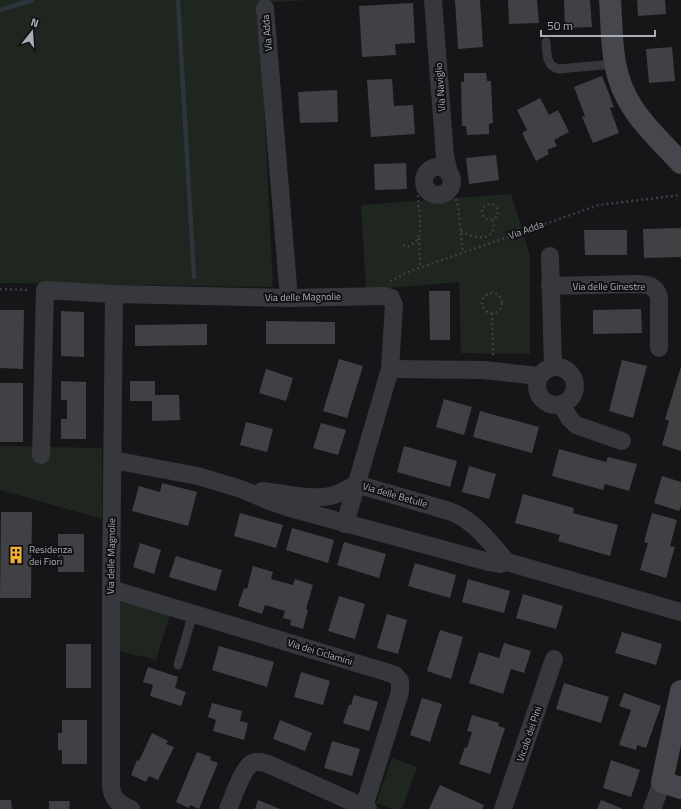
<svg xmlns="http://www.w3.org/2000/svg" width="681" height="809" viewBox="0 0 681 809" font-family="'Titillium Web',sans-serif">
<rect width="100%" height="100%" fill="#161618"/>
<g fill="#1e261f">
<path d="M0,0H310L259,3L273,287L0,283Z"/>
<path d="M511,194L530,255V354L461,353L459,282L366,290L361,205Z"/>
<path d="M0,446L102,448V519L0,490Z"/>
<path d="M118,598L170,614L156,660L118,651Z"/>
<path d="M392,758L417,767L402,809H392L376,803Z"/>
</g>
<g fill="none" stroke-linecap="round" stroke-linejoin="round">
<g stroke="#2c353c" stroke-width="4.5">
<path d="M178,0L194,277"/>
<path d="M0,10L32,0"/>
</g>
</g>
<g fill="#404145">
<path d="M455,0H480L483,47L458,49Z"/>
<path d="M508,0H537L539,23L509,24Z"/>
<path d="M564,0H590L592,27L565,28Z"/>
<path d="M637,0H665L666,14L638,16Z"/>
<path d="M413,3L415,43L395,44L396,55L362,57L359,6Z"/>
<path d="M672,47L675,81L649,83L646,49Z"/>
<path d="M464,73H486L487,81H491L493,123L489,124V134L467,135L466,126H462L461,82H464Z"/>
<path d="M602,76L614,107L610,108L619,133L593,143L582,117L585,116L574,87Z"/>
<path d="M392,79L394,106L413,105L415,134L371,137L367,80Z"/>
<path d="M337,90L338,122L300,123L298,92Z"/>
<path d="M540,98L549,115L558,110L569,132L554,140L557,146L547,150L549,154L536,161L522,133L527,130L517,110Z"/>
<path d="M496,155L499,180L469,184L466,158Z"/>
<path d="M406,163L407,189L375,190L374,164Z"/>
<path d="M681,228V257L644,258L643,229Z"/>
<path d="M584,230H627V255H585Z"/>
<path d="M429,291H450V340H430Z"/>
<path d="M641,309L642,333L593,334V310Z"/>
<path d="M0,310H24L23,369L0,368Z"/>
<path d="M61,311L84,312V357L61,356Z"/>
<path d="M266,321L335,322V344H266Z"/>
<path d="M207,324V345L135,346V325Z"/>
<path d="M339,359L363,366L347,418L323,411Z"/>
<path d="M622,360L647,366L633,418L609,411Z"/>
<path d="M681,367V451L662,445L669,421L665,419Z"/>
<path d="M266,369L293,378L286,401L259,393Z"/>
<path d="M61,381L86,382V439H61V419H67V400H61Z"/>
<path d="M130,381H155V395H179L180,420L152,421V401H130Z"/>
<rect x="0" y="383" width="23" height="59"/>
<path d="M444,399L472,407L464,435L436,427Z"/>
<path d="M480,411L539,427L532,453L473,437Z"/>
<path d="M246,422L273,429L267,452L240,445Z"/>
<path d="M321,423L346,430L338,455L313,448Z"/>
<path d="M404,446L457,461L450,487L397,472Z"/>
<path d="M559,449L606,462L608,457L637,464L629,491L605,484L603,490L552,476Z"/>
<path d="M469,466L496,474L489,499L462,492Z"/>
<path d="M662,476L681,482V506L679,511L654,503Z"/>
<path d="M162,483L197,492L188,526L132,511L139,486L160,492Z"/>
<path d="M523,494L574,508L573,513L618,525L610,556L558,541L560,535L515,523Z"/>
<path d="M1,512H32L31,598H0Z"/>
<path d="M240,513L283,525L276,548L234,536Z"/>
<path d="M652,513L677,520L670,546L675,547L666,578L640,570L648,543L644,542Z"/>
<path d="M292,528L334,540L328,563L286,550Z"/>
<rect x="58" y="534" width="26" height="38"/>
<path d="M344,542L386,554L379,578L337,565Z"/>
<path d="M140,543L161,550L154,574L133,567Z"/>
<path d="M176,556L222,570L216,591L169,577Z"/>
<path d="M415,563L456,575L450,598L408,586Z"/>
<path d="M253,566L273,572L271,579L293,585L295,579L313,585L306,609L308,610L303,629L290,625L291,620L283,618L285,611L265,605L262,614L238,606L244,588L247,589Z"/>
<path d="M468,579L510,591L504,613L462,602Z"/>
<path d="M523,594L563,606L556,629L516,618Z"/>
<path d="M339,596L365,604L355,639L328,631Z"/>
<path d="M387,614L407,620L398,654L377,648Z"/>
<path d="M440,630L463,637L451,679L427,671Z"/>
<path d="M622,632L662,644L656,665L615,653Z"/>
<path d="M504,643L531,651L524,673L511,669L503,694L469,683L479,652L499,658Z"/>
<rect x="66" y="644" width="25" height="44"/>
<path d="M219,646L274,662L267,687L212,670Z"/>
<path d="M148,667L178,677L175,688L186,692L181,706L150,696L153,685L143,682Z"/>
<path d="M301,672L330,681L323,705L294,697Z"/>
<path d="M564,683L609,697L601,723L556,709Z"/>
<path d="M624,693L661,706L646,748L637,745L636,750L619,745L631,710L619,706Z"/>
<path d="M354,695L378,702L369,731L343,723L349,705H351Z"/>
<path d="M422,698L442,704L430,742L410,735Z"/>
<path d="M212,703L242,711L240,721L248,723L244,740L213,731L216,720L208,717Z"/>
<path d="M472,715L499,723L498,726L505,728L490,774L459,764L465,747L467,748L472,732L467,731Z"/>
<path d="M62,720H87V764H62V750H58V733H62Z"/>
<path d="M280,720L312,733L305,751L273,739Z"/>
<path d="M152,733L168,741L166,744L174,747L158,780L149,776L146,782L131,775L137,760L139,761Z"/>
<path d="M332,741L360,749L352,776L324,768Z"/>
<path d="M197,752L211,757L210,760L218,763L199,809L190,805L189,808L176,802Z"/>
<path d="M611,760L640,770L631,797L603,788Z"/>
<path d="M440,785L484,805L482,809H429Z"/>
<path d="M0,800H11L12,809H0Z"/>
<path d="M258,800L280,809H255Z"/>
<path d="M601,800L623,809H597Z"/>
<path d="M49,801H70L69,809H49Z"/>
</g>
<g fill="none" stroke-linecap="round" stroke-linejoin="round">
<g stroke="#3d3f44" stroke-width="2.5" stroke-dasharray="2 3" stroke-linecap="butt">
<path d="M453,189L458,206L463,253"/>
<circle cx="490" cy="212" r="8"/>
<path d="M461,231C474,239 498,243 493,220"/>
<path d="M419,238L420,268"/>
<path d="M403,245L407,247C429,239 417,211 418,193C418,189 422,185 424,182"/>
<path d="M390,281L408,272L599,205L681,195"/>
<path d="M0,289L29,290"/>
<circle cx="492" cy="303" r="10"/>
<path d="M492,313L493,356"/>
</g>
<g stroke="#37383d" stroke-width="9">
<path d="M546,42C547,54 546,65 558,69L615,64"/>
<path d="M178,665L193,613"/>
</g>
<g stroke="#37383d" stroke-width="18">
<path d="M433,0L445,156L449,174"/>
<path d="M265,8L289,298"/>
<circle cx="438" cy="181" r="14"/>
<path d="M550,256L553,367"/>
<path d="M550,286L637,284C648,284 656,286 659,297V348"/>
<circle cx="556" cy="386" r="19"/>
<path d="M390,369L483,370L539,376"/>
<path d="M561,404L570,419L576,425L622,441"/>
<path d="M41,455L45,290L114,294"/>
<path d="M113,460L198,476L241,489L272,502L290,508L489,562L500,564L507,562L681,612"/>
<path d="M262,491C281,493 316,501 334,495C342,493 349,488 356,484L449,511C475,520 490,543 507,562"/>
<path d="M111,589L386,672L395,675L400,681V692L364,807"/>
<path d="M131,809C119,804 112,799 111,786V589L114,294L289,298L384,296L391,298L394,305L390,369L345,524"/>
<path d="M228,809C233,798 242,769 252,763C257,761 262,762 268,764L368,809"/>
<path d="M503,809L554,659"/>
<path d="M652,809L662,782"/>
</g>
<g stroke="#45474d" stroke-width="22">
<path d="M610,0C612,26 611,54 619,79C629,113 658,138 681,163"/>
<path d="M681,691L662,782L681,788"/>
</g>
</g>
<defs>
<g id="building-bare" transform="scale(1.38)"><path d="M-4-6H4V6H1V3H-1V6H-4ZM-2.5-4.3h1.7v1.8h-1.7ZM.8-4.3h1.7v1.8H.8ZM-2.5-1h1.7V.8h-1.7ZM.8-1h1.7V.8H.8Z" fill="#f2b134" stroke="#111113" stroke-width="2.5" paint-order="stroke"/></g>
</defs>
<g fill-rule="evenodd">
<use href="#building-bare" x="16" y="555"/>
</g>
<g text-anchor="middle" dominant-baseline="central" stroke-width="4" stroke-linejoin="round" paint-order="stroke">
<g font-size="10" fill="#a8adb8" stroke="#111113">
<text transform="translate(267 33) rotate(-95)">Via Adda</text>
<text transform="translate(440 87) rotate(-94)">Via Naviglio</text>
<text transform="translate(526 230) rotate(-20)">Via Adda</text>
<text x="609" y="286">Via delle Ginestre</text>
<text transform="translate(303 297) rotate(-1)">Via delle Magnolie</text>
<text transform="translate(395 495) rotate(16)">Via delle Betulle</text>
<text transform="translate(111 556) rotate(-89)">Via delle Magnolie</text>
<text transform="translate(320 652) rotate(17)">Via dei Ciclamini</text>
<text transform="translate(529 734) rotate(-71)">Vicolo dei Pini</text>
</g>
<g font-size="10" fill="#a8adb8" stroke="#111113" text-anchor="start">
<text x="29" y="549">Residenza<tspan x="29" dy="12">dei Fiori</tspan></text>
</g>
</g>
<g transform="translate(32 32) rotate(17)" stroke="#111113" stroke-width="3" paint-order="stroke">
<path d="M0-3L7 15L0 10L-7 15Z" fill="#a8adb8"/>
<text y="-6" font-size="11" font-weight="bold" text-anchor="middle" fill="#a8adb8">N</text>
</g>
<path d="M541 30v6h114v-6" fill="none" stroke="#a8adb8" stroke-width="2"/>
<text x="547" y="30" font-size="12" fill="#a8adb8" stroke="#111113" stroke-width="3" paint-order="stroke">50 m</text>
</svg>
